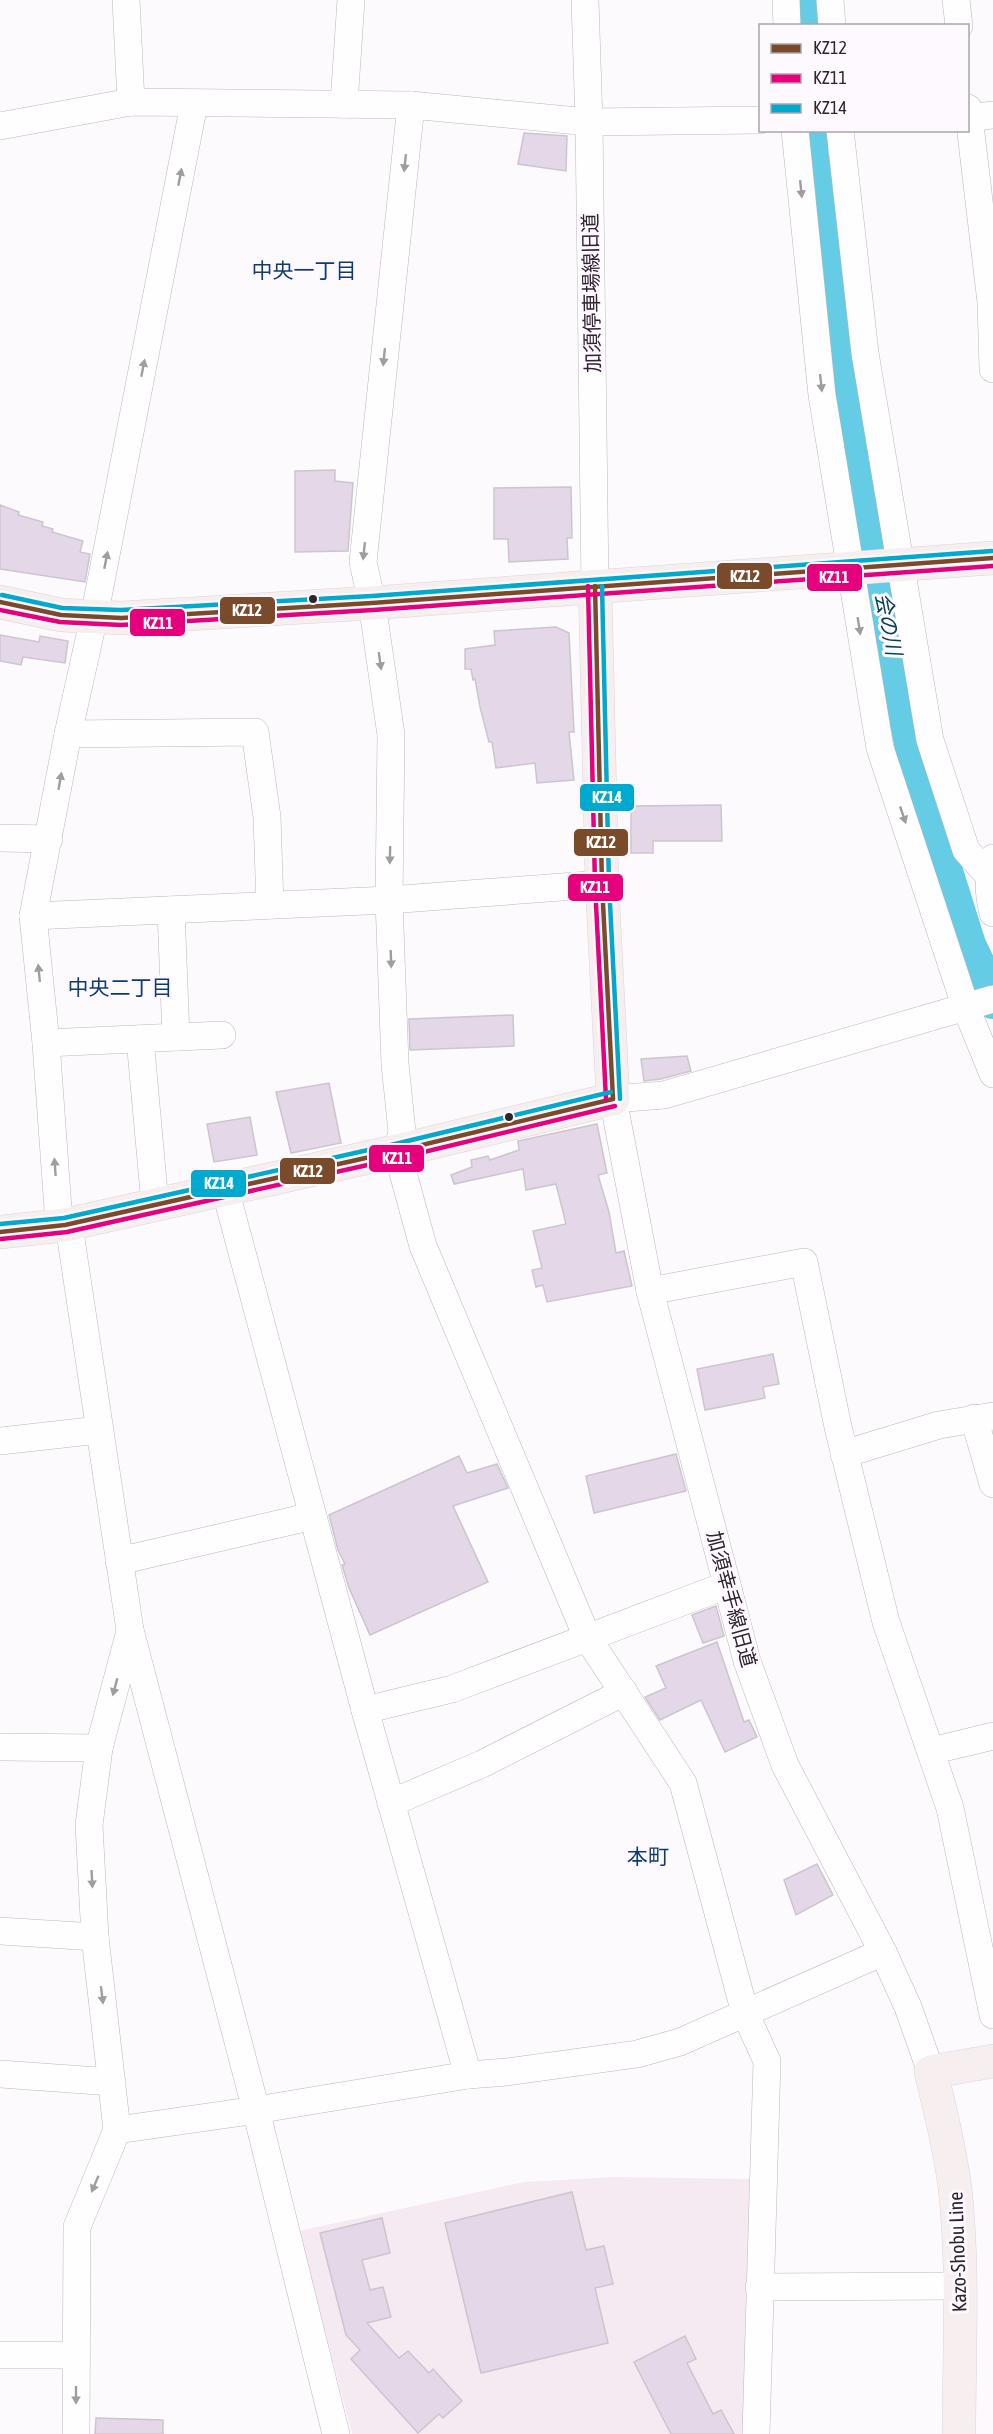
<svg xmlns="http://www.w3.org/2000/svg" width="993" height="2434" viewBox="0 0 993 2434" font-family="'Asap Condensed','Noto Sans JP',sans-serif">
<rect width="100%" height="100%" fill="#fdfafe"/>
<path fill="#f5eaf2" d="M614,2177L752,2179L747,2434H352L299,2231L524,2182Z"/>
<g fill="none" stroke-linecap="round" stroke-linejoin="round">
<g stroke="#65cce6" stroke-width="38">
<path d="M809,0V26"/>
<path d="M809,130V152L836,294L882,593L931,830L967,945L993,1000"/>
</g>
</g>
<g fill="#e4d7e8" stroke="#cbc6cd" stroke-width="1.5">
<path d="M524,133L567,136L566,171L518,164Z"/>
<path d="M335,470V481L353,483L348,551L295,552V471Z"/>
<path d="M571,487L572,538H567L568,559L509,562L508,539H494V488Z"/>
<path d="M0,505L19,512L18,515L43,522L42,526L53,529L52,532L83,541L80,552L90,554L85,582L0,569Z"/>
<path d="M556,627L569,633L574,732H569L574,780L537,783L535,763L496,768L492,742H489L480,707L475,679L473,680L471,669H465V649L495,645L494,631Z"/>
<path d="M0,635L39,642L40,636L68,641L65,663L23,657L21,665L0,661Z"/>
<path d="M721,805L722,841H653V853H631V806Z"/>
<path d="M513,1015L514,1046L410,1050L409,1019Z"/>
<path d="M687,1056L691,1071L661,1079L644,1081L641,1059Z"/>
<path d="M329,1083L341,1143L291,1153L276,1092Z"/>
<path d="M250,1117L257,1155L214,1162L207,1124Z"/>
<path d="M597,1124L607,1173L598,1175L609,1212L616,1253L624,1251L632,1286L547,1302L543,1285L536,1287L532,1270L542,1268L533,1231L566,1224L556,1184L526,1190L523,1169L454,1184L451,1175L472,1167L471,1160L488,1156L490,1160L519,1150L518,1141Z"/>
<path d="M773,1354L779,1384L763,1387L765,1398L705,1410L697,1369Z"/>
<path d="M676,1454L686,1491L594,1513L586,1476Z"/>
<path d="M459,1456L467,1473L497,1464L508,1488L453,1506L488,1582L370,1635L349,1588L342,1565L345,1564L338,1550L329,1515Z"/>
<path d="M716,1606L724,1636L703,1643L692,1615Z"/>
<path d="M717,1642L744,1722L749,1720L757,1737L725,1752L701,1700L660,1720L645,1697L666,1688L656,1666Z"/>
<path d="M817,1864L833,1895L796,1915L784,1880Z"/>
<path d="M572,2192L586,2250L604,2246L613,2284L595,2288L608,2343L481,2373L445,2223Z"/>
<path d="M382,2218L390,2253L362,2260L370,2290L383,2287L391,2317L367,2323L399,2358L408,2351L429,2373L433,2369L462,2401L443,2418L439,2414L418,2433L351,2359L360,2350L346,2335L320,2233Z"/>
<path d="M685,2336L696,2359L687,2363L713,2414L721,2410L734,2434H671L634,2362Z"/>
<path d="M96,2418L163,2420V2434H95Z"/>
</g>
<g fill="none" stroke-linecap="round" stroke-linejoin="round">
<g stroke="#bcb6bd" stroke-width="28">
<g id="minor">
<path d="M126,0L131,102"/>
<path d="M585,0L589,122L595,586"/>
<path d="M786,0L787,26"/>
<path d="M830,0L832,26"/>
<path d="M956,0L959,26"/>
<path d="M194,104L94,617L68,734L33,916L46,1043L58,1209L71,1239L130,1630L256,2110L336,2434"/>
<path d="M344,104L351,0"/>
<path d="M411,105L363,562L372,603L391,735L389,900L395,1064L402,1132L397,1151L423,1246L587,1637L683,1783L745,2013L767,2061L756,2434"/>
<path d="M968,108L991,302L993,369"/>
<path d="M968,118L993,115"/>
<path d="M0,126L131,102L411,105L589,122L760,120"/>
<path d="M795,130L822,395L880,748L966,1008L993,1074"/>
<path d="M840,130L865,353L930,740L966,850L989,876"/>
<path d="M68,734L255,732L267,817L270,905"/>
<path d="M0,838L49,839"/>
<path d="M993,858C988,878 988,893 993,913"/>
<path d="M171,910L176,1037"/>
<path d="M33,916L389,900L602,884"/>
<path d="M140,1039L155,1204"/>
<path d="M46,1043L222,1035"/>
<path d="M225,1189L365,1710L468,2075"/>
<path d="M650,1291L804,1262L838,1427L886,1622L950,1808L993,2015"/>
<path d="M974,1418L993,1484"/>
<path d="M0,1441L99,1430"/>
<path d="M844,1454L939,1425L993,1416"/>
<path d="M119,1561L313,1516"/>
<path d="M365,1710L452,1689L727,1585"/>
<path d="M0,1747L99,1748"/>
<path d="M931,1751L993,1736"/>
<path d="M391,1803L482,1764L624,1692"/>
<path d="M0,1931L95,1937"/>
<path d="M931,2072L908,2007L883,1952L785,1765L747,1661L650,1291L613,1099L664,1095L993,999"/>
<path d="M0,2074L112,2082"/>
<path d="M117,2130L256,2110L468,2075L507,2072L637,2054L680,2042L883,1952"/>
<path d="M759,2287L959,2286"/>
<path d="M0,2355H76"/>
<path d="M76,2434L77,2227L117,2130L95,1937L89,1825L99,1748L130,1631"/>
</g>
</g>
<g stroke="#d9d6da" stroke-width="34">
<g id="major">
<path d="M0,602L61,615L121,618L372,603L993,558"/>
<path d="M0,1232L65,1225L397,1151L613,1099L602,884L595,586"/>
<path d="M959,2434C959,2352 964,2269 955,2188C950,2148 940,2110 931,2072L993,2061"/>
</g>
</g>
<use href="#minor" stroke="#fffeff" stroke-width="27"/>
<use href="#major" stroke="#f6eeef" stroke-width="33"/>
<g stroke="#fef9ff" stroke-width="9">
<g id="bus-1">
<path d="M595,586L602,884L613,1099"/>
<path d="M0,602L61,615L121,618L372,603L993,558"/>
<path d="M0,1232L65,1225L397,1151L613,1099"/>
</g>
</g>
<g stroke="#fef9ff" stroke-width="9">
<g id="bus-2">
<path d="M588,586L595,884L606,1099"/>
<path d="M0,610L60,622L121,625L373,610L993,566"/>
<path d="M1,1239L67,1232L399,1158L615,1106"/>
</g>
</g>
<g stroke="#fef9ff" stroke-width="9">
<g id="bus-3">
<path d="M602,586L609,884L620,1099"/>
<path d="M2,595L62,608L121,610L372,596L992,551"/>
<path d="M0,1224L64,1218L395,1144L611,1092"/>
</g>
</g>
<use href="#bus-1" stroke="#7a4b2a" stroke-width="4.5"/>
<use href="#bus-2" stroke="#e5007d" stroke-width="4.5"/>
<use href="#bus-3" stroke="#00a9ce" stroke-width="4.5"/>
</g>
<defs><path id="oneway-solid" d="M-6-.8H1V-3.2L6.5 0L1 3.2V.8H-6Z" transform="scale(1.5)"/></defs>
<g fill="#a19ca1">
<use href="#oneway-solid" transform="translate(405 163) rotate(96)"/>
<use href="#oneway-solid" transform="translate(180 177) rotate(-79)"/>
<use href="#oneway-solid" transform="translate(801 189) rotate(84)"/>
<use href="#oneway-solid" transform="translate(384 357) rotate(96)"/>
<use href="#oneway-solid" transform="translate(143 368) rotate(-79)"/>
<use href="#oneway-solid" transform="translate(821 383) rotate(84)"/>
<use href="#oneway-solid" transform="translate(364 551) rotate(96)"/>
<use href="#oneway-solid" transform="translate(106 560) rotate(-79)"/>
<use href="#oneway-solid" transform="translate(859 626) rotate(81)"/>
<use href="#oneway-solid" transform="translate(380 661) rotate(82)"/>
<use href="#oneway-solid" transform="translate(60 781) rotate(-80)"/>
<use href="#oneway-solid" transform="translate(903 815) rotate(71)"/>
<use href="#oneway-solid" transform="translate(390 855) rotate(91)"/>
<use href="#oneway-solid" transform="translate(391 959) rotate(88)"/>
<use href="#oneway-solid" transform="translate(39 973) rotate(-96)"/>
<use href="#oneway-solid" transform="translate(55 1167) rotate(-94)"/>
<use href="#oneway-solid" transform="translate(115 1687) rotate(105)"/>
<use href="#oneway-solid" transform="translate(92 1879) rotate(87)"/>
<use href="#oneway-solid" transform="translate(102 1995) rotate(83)"/>
<use href="#oneway-solid" transform="translate(95 2184) rotate(113)"/>
<use href="#oneway-solid" transform="translate(76 2395) rotate(90)"/>
</g>
<g fill="#2e242f" stroke="#fef9ff" stroke-width="2">
<circle cx="313" cy="599" r="5"/>
<circle cx="509" cy="1117" r="5"/>
</g>
<g text-anchor="middle" dominant-baseline="central" stroke-width="6" stroke-linejoin="round" paint-order="stroke">
<g font-size="20" fill="#2e242f" stroke="#fef9ff">
<text transform="translate(591 293) rotate(-91)">加須停車場線旧道</text>
<text transform="translate(732 1599) rotate(75)">加須幸手線旧道</text>
<text transform="translate(957 2252) rotate(-92)">Kazo-Shobu Line</text>
</g>
<g font-size="21" fill="#0d3c6e" stroke="#fef9ff">
<text x="304" y="270">中央一丁目</text>
<text x="120" y="987">中央二丁目</text>
<text x="648" y="1856">本町</text>
</g>
<g font-size="21" font-style="italic" fill="#054351" stroke="#fef9ff">
<text transform="translate(889 624) rotate(79)">会の川</text>
</g>
</g>
<g stroke="#fef9ff" stroke-width="2">
<rect x="716" y="562" width="57" height="28" rx="6" fill="#7a4b2a"/>
<rect x="806" y="563" width="57" height="29" rx="6" fill="#e5007d"/>
<rect x="219" y="596" width="57" height="29" rx="6" fill="#7a4b2a"/>
<rect x="129" y="608" width="57" height="29" rx="6" fill="#e5007d"/>
<rect x="579" y="783" width="56" height="29" rx="6" fill="#00a9ce"/>
<rect x="573" y="828" width="56" height="29" rx="6" fill="#7a4b2a"/>
<rect x="567" y="873" width="57" height="29" rx="6" fill="#e5007d"/>
<rect x="368" y="1144" width="57" height="29" rx="6" fill="#e5007d"/>
<rect x="279" y="1157" width="57" height="28" rx="6" fill="#7a4b2a"/>
<rect x="190" y="1169" width="57" height="29" rx="6" fill="#00a9ce"/>
</g>
<g font-size="16" text-anchor="middle" font-weight="bold" fill="#fff">
<text x="745" y="582">KZ12</text>
<text x="834" y="583">KZ11</text>
<text x="247" y="616">KZ12</text>
<text x="158" y="629">KZ11</text>
<text x="607" y="803">KZ14</text>
<text x="601" y="848">KZ12</text>
<text x="595" y="893">KZ11</text>
<text x="397" y="1164">KZ11</text>
<text x="308" y="1177">KZ12</text>
<text x="219" y="1189">KZ14</text>
</g>
<rect x="759" y="24" width="210" height="108" fill="#fef9ff" stroke="#aba4ac" stroke-width="1.5"/>
<rect x="771" y="44" width="30" height="9" fill="#7a4b2a" stroke="#aba4ac" stroke-width="1.5"/>
<text x="813" y="54" font-size="18" fill="#2e242f">KZ12</text>
<rect x="771" y="74" width="30" height="9" fill="#e5007d" stroke="#aba4ac" stroke-width="1.5"/>
<text x="813" y="84" font-size="18" fill="#2e242f">KZ11</text>
<rect x="771" y="104" width="30" height="9" fill="#00a9ce" stroke="#aba4ac" stroke-width="1.5"/>
<text x="813" y="114" font-size="18" fill="#2e242f">KZ14</text>
</svg>
